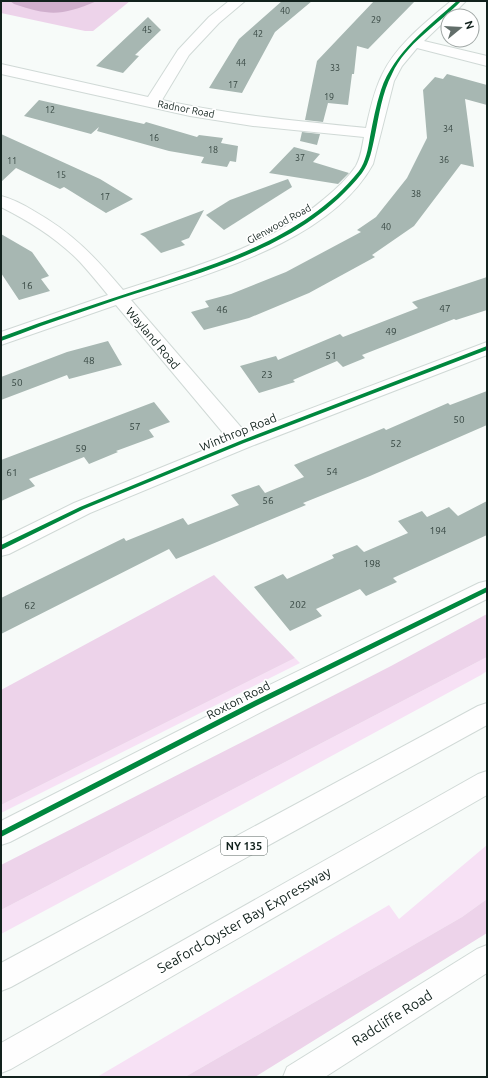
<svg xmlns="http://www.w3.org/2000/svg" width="488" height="1078" viewBox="0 0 488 1078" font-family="Ubuntu,sans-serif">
<rect width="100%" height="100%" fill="#f7fbf9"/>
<g fill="#f7e1f5">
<path d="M487,657V671L481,675L121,870L1,934V910Z"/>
<path d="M295,658L300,663L1,813V805Z"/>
<path d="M487,845V899L462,917L185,1077H97L389,905L399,919Z"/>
</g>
<g fill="#edd3ea">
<path d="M1,1H130L93,31H85L1,13Z"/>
<path d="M214,575L295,658L1,805V690Z"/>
<path d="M487,614V657L1,910V865L391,666Z"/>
<path d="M487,899V933L255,1077H185L462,917Z"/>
</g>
<path fill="#d0afcd" d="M10,1H97C61,16 50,16 14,4Z"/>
<g fill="#a7b7b2">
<path d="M282,1H312L275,32L242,93L209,88L239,39Z"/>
<path d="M374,1H415L368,49L357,46L354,74H352L348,105L328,103L323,122L305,120L317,61Z"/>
<path d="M148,17L161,30L135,55L139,56L123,73L96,66Z"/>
<path d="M447,74L487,85V105L465,99L474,167L461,164L414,226L372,255L375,257L309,293L249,318L204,330L191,312L209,307L205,301L231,294L286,272L361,232L357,230L376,217L407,178L427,138L423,90L435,77L443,79Z"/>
<path d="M39,100L144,124L146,122L197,137L199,135L223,138L221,143L238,146L236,162L230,161L227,167L201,163L204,157L169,151L97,131L99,127L91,134L24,116Z"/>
<path d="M302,132L320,134L317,145L300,141Z"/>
<path d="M1,134L100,179L133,199L106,213L64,187L60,189L16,168L1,182Z"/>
<path d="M294,147L320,154L313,162L349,173L338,184L269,173Z"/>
<path d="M288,179L292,187L224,230L206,215L230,200Z"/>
<path d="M204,210L189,238L181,241L185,245L161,253L145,237L140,234Z"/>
<path d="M1,234L32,252L49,276L41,279L50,291L19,300L1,273Z"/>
<path d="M487,277V310L456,320L454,319L362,355L365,358L343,367L337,361L293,380L295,382L259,393L240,366L276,356L278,360L340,334L343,337L418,308L412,302Z"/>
<path d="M108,341L122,365L69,379L67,375L1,400V377L67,352Z"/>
<path d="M487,391V425L370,476L303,503L306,505L176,559L169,549L1,634V598L124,538L126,541L183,518L188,525L239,505L231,495L259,485L265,493L304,477L294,465L384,428L386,430L448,403L450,405Z"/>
<path d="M154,402L170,422L149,430L154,437L116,451L118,452L89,464L84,457L29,479L35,486L1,501V460Z"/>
<path d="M487,501V535L393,578L397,582L366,596L360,589L316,609L322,616L290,631L254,587L283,574L287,579L334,558L332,555L357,545L364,552L408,533L398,521L422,511L427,517L449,507L458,516Z"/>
</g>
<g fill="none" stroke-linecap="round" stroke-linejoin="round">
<g stroke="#d0d9d6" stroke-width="2">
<g id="street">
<path d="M229,1H245L219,23L189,55L162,100C229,115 298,121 366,128C370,110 374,91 382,75C396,45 426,22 451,1H466L451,16H448V18L424,41L487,56V66L417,48L402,66L394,81L373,164C331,241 210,273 131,300L246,433L487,342V355L249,447L90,513L9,554L1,556V539L74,503L229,440L116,305L1,345V332L108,295C99,284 90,273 80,262C58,239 29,221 1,207V196C13,199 24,205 34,211C73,233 95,257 123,290C193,267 267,248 324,199C335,190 348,178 356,166C361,157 362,147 364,137L253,126L190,116L1,74V64L148,97L178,50L209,17Z"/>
<path d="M487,581V599L265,710L10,842L1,845V821L247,696L479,583Z"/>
<path d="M487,945V973L325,1077H283L287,1067L477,949Z"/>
</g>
</g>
<g stroke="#d0d9d6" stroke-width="2">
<g id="highway">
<path d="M487,703V725L11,987L1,991V963L478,706Z"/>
<path d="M487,771V795L11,1069L1,1073V1043L478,774Z"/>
</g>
</g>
<use href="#street" fill="#fefefe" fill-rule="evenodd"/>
<use href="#highway" fill="#fefefe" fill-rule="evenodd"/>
<g stroke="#fff" stroke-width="2">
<g id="cycleway">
<path d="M457,1H461C438,25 406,43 392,74C382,93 379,115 375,135C372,149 370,162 362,173C304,247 205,271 119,299C93,308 67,317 41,326C28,331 15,336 1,341V337C49,319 98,303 147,287C224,261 306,237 359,171C366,161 368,149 370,137C373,121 376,105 381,90C394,52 428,27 457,1Z"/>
<path d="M487,346V350L244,443L84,509L1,550V545L80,507L240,441Z"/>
<path d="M487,587V592L258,705L1,837V831L254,701Z"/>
</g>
</g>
<use href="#cycleway" fill="#00873e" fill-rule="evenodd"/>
</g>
<g text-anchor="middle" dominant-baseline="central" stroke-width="3.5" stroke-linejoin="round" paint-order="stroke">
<g font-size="9" fill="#374742">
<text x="285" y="11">40</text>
<text x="376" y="20">29</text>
<text x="147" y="30">45</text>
<text x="258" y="34">42</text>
<text x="241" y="63">44</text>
<text x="335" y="68">33</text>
<text x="233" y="85">17</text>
<text x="329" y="97">19</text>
<text x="50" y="110">12</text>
<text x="448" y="129">34</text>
<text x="154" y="138">16</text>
<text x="213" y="150">18</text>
<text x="300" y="158">37</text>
<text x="444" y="160">36</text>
<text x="12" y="161">11</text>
<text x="61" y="175">15</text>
<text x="416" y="194">38</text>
<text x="105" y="197">17</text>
<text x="386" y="227">40</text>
</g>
<g font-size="10" fill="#12221d" stroke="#fff">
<text transform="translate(186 109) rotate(11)">Radnor Road</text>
<text transform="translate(279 224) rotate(-29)">Glenwood Road</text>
</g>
<g font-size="10" fill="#374742">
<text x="27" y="285">16</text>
<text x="445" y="308">47</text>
<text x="222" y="309">46</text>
<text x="391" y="331">49</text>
<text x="331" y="355">51</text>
<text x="89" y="360">48</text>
<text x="267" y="374">23</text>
<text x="17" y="382">50</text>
<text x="459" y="419">50</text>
<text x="135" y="426">57</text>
<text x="396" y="443">52</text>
<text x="81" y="448">59</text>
<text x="332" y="471">54</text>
<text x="12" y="472">61</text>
<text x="268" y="500">56</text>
<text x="438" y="530">194</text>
<text x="372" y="563">198</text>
<text x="298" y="604">202</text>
<text x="30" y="605">62</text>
</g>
<rect fill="#fff" stroke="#596461" stroke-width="1" x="221" y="837" width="46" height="18" rx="3"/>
<g font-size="11" font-weight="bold" fill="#12221d">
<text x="244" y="846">NY 135</text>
</g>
<g font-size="12" fill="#12221d" stroke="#fff">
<text transform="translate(153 338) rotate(50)">Wayland Road</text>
<text transform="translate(238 432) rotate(-22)">Winthrop Road</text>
<text transform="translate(238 700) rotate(-27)">Roxton Road</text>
</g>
<g font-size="14" fill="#12221d" stroke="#fff">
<text transform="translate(244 920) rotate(-30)">Seaford-Oyster Bay Expressway</text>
<text transform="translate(392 1018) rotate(-32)">Radcliffe Road</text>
</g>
</g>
<rect width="488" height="1078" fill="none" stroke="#12221d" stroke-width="4"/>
<g transform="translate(460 28) rotate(72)"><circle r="19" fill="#ffffff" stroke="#a0a7a5"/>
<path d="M0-3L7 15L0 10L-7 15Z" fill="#626e6a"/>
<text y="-6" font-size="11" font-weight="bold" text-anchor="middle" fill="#12221d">N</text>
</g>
</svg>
